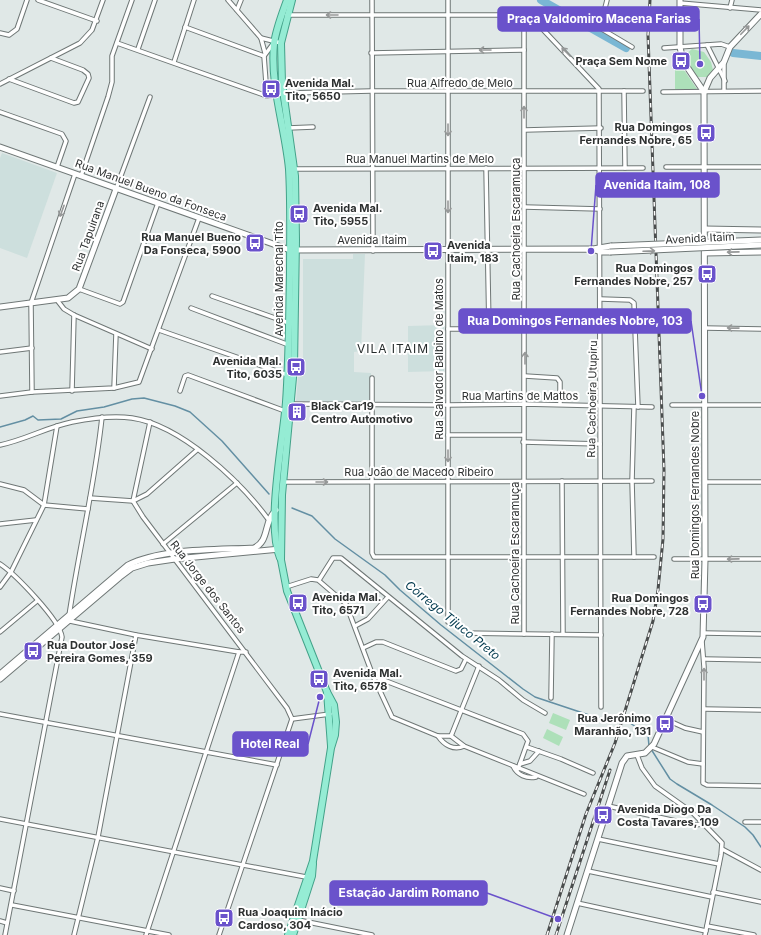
<svg xmlns="http://www.w3.org/2000/svg" width="761" height="935" viewBox="0 0 761 935" font-family="Inter,sans-serif">
<rect width="100%" height="100%" fill="#e0e8e7"/>
<g fill="#cddfdd">
<path d="M2,153L57,173L27,258L0,248V158Z"/>
<path d="M353,254H365L361,351L354,352V372L371,373V402L296,401L298,377L302,369L303,357V259H353Z"/>
<path d="M444,325V371L408,372V326Z"/>
</g>
<g fill="#ade0b9">
<path d="M692,49L704,52L711,62L713,70L707,77H698L686,63V54Z"/>
<path d="M675,52H677L684,70L697,89H675Z"/>
<path d="M553,713L570,720L566,730L549,723Z"/>
<path d="M547,729L563,737L559,746L543,738Z"/>
</g>
<g fill="none" stroke-linecap="round" stroke-linejoin="round">
<g stroke="#638fa3" stroke-width="1.5">
<path d="M0,427L25,420L33,416L38,420L61,419L77,411L104,407L132,399L144,398L175,406L190,412L222,441L269,494"/>
<path d="M292,508L312,516L335,539L385,575L400,590L441,625L523,689L535,697L601,719H606L617,715"/>
<path d="M630,723L648,735L649,746"/>
<path d="M651,749L670,779L677,784L712,805L745,827L753,835L761,847"/>
</g>
<g stroke="#7ab7d4" stroke-width="8">
<path d="M541,0L626,48"/>
<path d="M733,53L761,56"/>
</g>
<g stroke="#6f7776" stroke-width="5.5">
<g id="street">
<path d="M38,0L97,21"/>
<path d="M228,0L261,38L265,53"/>
<path d="M372,0L373,251"/>
<path d="M448,0V622"/>
<path d="M607,0L600,28L632,47"/>
<path d="M680,3L761,10"/>
<path d="M730,8L732,0"/>
<path d="M237,10L241,0"/>
<path d="M287,15H524L534,20L599,89L601,707"/>
<path d="M185,27L264,56"/>
<path d="M0,33L9,35L17,29L27,0"/>
<path d="M261,38L281,43"/>
<path d="M117,43L267,96L289,93L371,91H643"/>
<path d="M707,45L725,81"/>
<path d="M664,48L721,44L730,47"/>
<path d="M138,49L155,0"/>
<path d="M371,53L524,50"/>
<path d="M174,62L194,0"/>
<path d="M724,62V91"/>
<path d="M9,79L74,103L78,102L89,78L88,74L83,70L51,58"/>
<path d="M0,84L80,43L92,30L103,0"/>
<path d="M624,91L625,168"/>
<path d="M663,92L761,91"/>
<path d="M267,96L264,56L273,44"/>
<path d="M0,112L62,134L66,141L57,167"/>
<path d="M288,128L313,127"/>
<path d="M525,130L601,128"/>
<path d="M666,167H761"/>
<path d="M486,168L489,330"/>
<path d="M294,169L643,168"/>
<path d="M81,176L108,97L112,82V56L132,0"/>
<path d="M116,189L150,97"/>
<path d="M525,207L600,209"/>
<path d="M79,289L120,304L123,302L158,203"/>
<path d="M212,296L289,323"/>
<path d="M601,299L630,300L634,303L638,407"/>
<path d="M57,300L64,309L74,315L152,349"/>
<path d="M191,308L289,345"/>
<path d="M705,328L761,329"/>
<path d="M448,329H601"/>
<path d="M159,330L288,375"/>
<path d="M0,352L32,348"/>
<path d="M525,376L557,378L560,382V404"/>
<path d="M372,378V553L374,557H654"/>
<path d="M114,388L116,334"/>
<path d="M72,391L74,315"/>
<path d="M180,391L185,376L188,375L285,411"/>
<path d="M32,392L31,303L75,174"/>
<path d="M0,396L32,392L114,388L139,382L199,218"/>
<path d="M291,404L448,405L524,404L652,407"/>
<path d="M672,405H761"/>
<path d="M634,407L632,481L634,557"/>
<path d="M102,417C95,484 79,549 69,616L70,621L136,635L239,652"/>
<path d="M448,435H523"/>
<path d="M523,442L600,444"/>
<path d="M0,445C25,440 47,427 72,422C92,418 112,415 132,418C181,425 240,481 268,519"/>
<path d="M562,481L563,634"/>
<path d="M283,482L652,481"/>
<path d="M705,482H761"/>
<path d="M0,484L24,490L44,505L88,509"/>
<path d="M90,498L133,501L143,517L287,708L292,719L219,935"/>
<path d="M133,501L147,494L197,450"/>
<path d="M133,501L150,422"/>
<path d="M0,524L36,520"/>
<path d="M163,544L237,483"/>
<path d="M674,559H761"/>
<path d="M0,564C15,574 60,620 62,637L5,935"/>
<path d="M319,580L333,558H341L462,656L499,680L523,700L545,713"/>
<path d="M0,587L11,572L44,505L57,426"/>
<path d="M286,587L311,579L318,580L346,604L373,676L392,717L438,736H451L464,746L584,794"/>
<path d="M355,626L368,619L388,597"/>
<path d="M0,632L37,601"/>
<path d="M464,633L601,635"/>
<path d="M704,633L761,634"/>
<path d="M524,634V15"/>
<path d="M702,641L704,667L703,783L707,785L761,786"/>
<path d="M363,648L376,642H383L456,671L461,669L466,659"/>
<path d="M704,659L761,660"/>
<path d="M373,676L523,734L528,741L518,769"/>
<path d="M551,698L552,634"/>
<path d="M704,709L761,710"/>
<path d="M0,714L277,765"/>
<path d="M292,719L330,714"/>
<path d="M665,719L685,728L703,732"/>
<path d="M438,736C444,745 454,751 464,746"/>
<path d="M451,736L479,666"/>
<path d="M527,747L561,759L593,773"/>
<path d="M652,747L688,762L703,764"/>
<path d="M637,755L642,768L655,786L693,813L722,843L721,855L705,935"/>
<path d="M520,764L530,761L539,751"/>
<path d="M513,766C517,775 527,779 536,777"/>
<path d="M608,806L694,825L704,824"/>
<path d="M0,819L306,877"/>
<path d="M745,822H761"/>
<path d="M598,839L719,864"/>
<path d="M722,849L761,870"/>
<path d="M588,871L712,897"/>
<path d="M0,888L14,891"/>
<path d="M713,892L761,902"/>
<path d="M577,903L706,931"/>
<path d="M12,905L169,935"/>
<path d="M298,920L372,935"/>
<path d="M0,921L7,923"/>
<path d="M707,926L754,935"/>
<path d="M74,935L98,837L136,635"/>
<path d="M146,935L239,652H246"/>
</g>
</g>
<g stroke="#6f7776" stroke-width="7">
<g id="secondary">
<path d="M680,0V47L683,61L704,92"/>
<path d="M0,147L290,250L592,249L601,252H610"/>
<path d="M705,229L761,230"/>
<path d="M593,249L611,246"/>
<path d="M705,253L761,252"/>
<path d="M0,307L68,298L79,289L116,189"/>
<path d="M0,674L128,565C161,548 217,550 254,548C270,541 263,522 276,510"/>
<path d="M0,679L120,577L132,568L148,563L175,559L280,549"/>
<path d="M567,935L622,763L627,756L645,753L654,744L703,637L705,560L704,92L710,78L724,62L730,47L761,14"/>
</g>
</g>
<g stroke="#43a289" stroke-width="8">
<g id="primary">
<path d="M280,558C266,524 283,441 286,402C289,360 289,317 290,275C290,240 291,204 289,169C285,127 270,86 274,44C276,29 282,14 287,0"/>
<path d="M327,692L331,746"/>
<path d="M288,935L313,861L331,748L335,735L336,722L334,705L327,692L287,591L281,560L282,495L294,367L296,240L295,176L282,83L281,43L292,0"/>
<path d="M293,935L312,876L313,864"/>
</g>
</g>
<use href="#street" stroke="#fff" stroke-width="3.5"/>
<use href="#secondary" stroke="#fff" stroke-width="5"/>
<use href="#primary" stroke="#95ecd4" stroke-width="6"/>
<g stroke="#4a4d4d" stroke-width="3">
<g id="rail">
<path d="M547,935L586,814L615,743L653,621L658,590L663,539L664,470L648,35L650,0"/>
<path d="M556,935L610,770"/>
</g>
</g>
<use href="#rail" stroke="#fff" stroke-width="1.5" stroke-dasharray="4.5" stroke-linecap="butt"/>
<g stroke="#6f7776" stroke-width="7" stroke-linecap="butt">
<g id="secondary-bridge">
<path d="M611,246L761,240"/>
<path d="M610,252L761,245"/>
</g>
</g>
<use href="#secondary-bridge" stroke="#fff" stroke-width="5"/>
</g>
<defs><path id="oneway-shaft" d="M-6 0H5M1.5-3L5.5 0L1.5 3" fill="none" stroke-width="1.6" stroke-linecap="round" stroke-linejoin="round"/></defs>
<g stroke="#969898">
<use href="#oneway-shaft" transform="translate(332 15) rotate(180)"/>
<use href="#oneway-shaft" transform="translate(745 30) rotate(-46)"/>
<use href="#oneway-shaft" transform="translate(485 50) rotate(180)"/>
<use href="#oneway-shaft" transform="translate(566 52) rotate(-135)"/>
<use href="#oneway-shaft" transform="translate(524 112) rotate(-90)"/>
<use href="#oneway-shaft" transform="translate(448 130) rotate(90)"/>
<use href="#oneway-shaft" transform="translate(448 207) rotate(90)"/>
<use href="#oneway-shaft" transform="translate(62 211) rotate(110)"/>
<use href="#oneway-shaft" transform="translate(649 251) rotate(-2)"/>
<use href="#oneway-shaft" transform="translate(733 252) rotate(179)"/>
<use href="#oneway-shaft" transform="translate(733 328) rotate(-179)"/>
<use href="#oneway-shaft" transform="translate(525 358) rotate(-90)"/>
<use href="#oneway-shaft" transform="translate(448 456) rotate(90)"/>
<use href="#oneway-shaft" transform="translate(322 482)"/>
<use href="#oneway-shaft" transform="translate(733 559) rotate(179)"/>
<use href="#oneway-shaft" transform="translate(704 674) rotate(-90)"/>
</g>
<defs>
<g id="bus-square" transform="scale(1)"><rect x="-9" y="-9" width="18" height="18" rx="4" fill="#6a52cb" stroke="#fff"/><path d="M-5-6H5V4H4V6H2V4H-2V6H-4V4H-5ZM-3.5-4V0h7V-4ZM-3.5 1.2v1.5H-2V1.2ZM2 1.2v1.5H3.5V1.2Z" fill="#fff"/></g>
<g id="building-square" transform="scale(1)"><rect x="-9" y="-9" width="18" height="18" rx="4" fill="#6a52cb" stroke="#fff"/><path d="M-4-6H4V6H1V3H-1V6H-4ZM-2.5-4.3h1.7v1.8h-1.7ZM.8-4.3h1.7v1.8H.8ZM-2.5-1h1.7V.8h-1.7ZM.8-1h1.7V.8H.8Z" fill="#fff"/></g>
</defs>
<g fill-rule="evenodd">
<use href="#bus-square" x="681" y="61"/>
<use href="#bus-square" x="271" y="89"/>
<use href="#bus-square" x="706" y="133"/>
<use href="#bus-square" x="299" y="214"/>
<use href="#bus-square" x="255" y="243"/>
<use href="#bus-square" x="433" y="251"/>
<use href="#bus-square" x="707" y="274"/>
<use href="#bus-square" x="296" y="367"/>
<use href="#building-square" x="297" y="412"/>
<use href="#bus-square" x="298" y="603"/>
<use href="#bus-square" x="703" y="604"/>
<use href="#bus-square" x="33" y="651"/>
<use href="#bus-square" x="319" y="679"/>
<use href="#bus-square" x="665" y="724"/>
<use href="#bus-square" x="603" y="815"/>
<use href="#bus-square" x="224" y="918"/>
</g>
<g text-anchor="middle" dominant-baseline="central" stroke-width="4" stroke-linejoin="round" paint-order="stroke">
<g font-size="11" font-weight="bold" fill="#2e3131" stroke="#fff" text-anchor="start">
<text x="667" y="61" text-anchor="end">Praça Sem Nome</text>
<text x="285" y="83">Avenida Mal.<tspan x="285" dy="13">Tito, 5650</tspan></text>
<text x="692" y="127" text-anchor="end">Rua Domingos<tspan x="692" dy="13">Fernandes Nobre, 65</tspan></text>
<text x="313" y="208">Avenida Mal.<tspan x="313" dy="13">Tito, 5955</tspan></text>
<text x="241" y="237" text-anchor="end">Rua Manuel Bueno<tspan x="241" dy="13">Da Fonseca, 5900</tspan></text>
<text x="447" y="245">Avenida<tspan x="447" dy="13">Itaim, 183</tspan></text>
<text x="693" y="268" text-anchor="end">Rua Domingos<tspan x="693" dy="13">Fernandes Nobre, 257</tspan></text>
<text x="282" y="361" text-anchor="end">Avenida Mal.<tspan x="282" dy="13">Tito, 6035</tspan></text>
<text x="311" y="406">Black Car19<tspan x="311" dy="13">Centro Automotivo</tspan></text>
<text x="312" y="597">Avenida Mal.<tspan x="312" dy="13">Tito, 6571</tspan></text>
<text x="689" y="598" text-anchor="end">Rua Domingos<tspan x="689" dy="13">Fernandes Nobre, 728</tspan></text>
<text x="47" y="645">Rua Doutor José<tspan x="47" dy="13">Pereira Gomes, 359</tspan></text>
<text x="333" y="673">Avenida Mal.<tspan x="333" dy="13">Tito, 6578</tspan></text>
<text x="651" y="718" text-anchor="end">Rua Jerônimo<tspan x="651" dy="13">Maranhão, 131</tspan></text>
<text x="617" y="809">Avenida Diogo Da<tspan x="617" dy="13">Costa Tavares, 109</tspan></text>
<text x="238" y="912">Rua Joaquim Inácio<tspan x="238" dy="13">Cardoso, 304</tspan></text>
</g>
<g font-size="11" fill="#2e3131" stroke="#fff">
<text x="460" y="83">Rua Alfredo de Melo</text>
<text x="420" y="159">Rua Manuel Martins de Melo</text>
<text transform="translate(151 190) rotate(20)">Rua Manuel Bueno da Fonseca</text>
<text transform="translate(516 229) rotate(-90)">Rua Cachoeira Escaramuça</text>
<text transform="translate(88 236) rotate(-70)">Rua Tapuirana</text>
<text transform="translate(700 238) rotate(-3)">Avenida Itaim</text>
<text x="372" y="240">Avenida Itaim</text>
<text transform="translate(279 279) rotate(-90)">Avenida Marechal Tito</text>
<text transform="translate(439 359) rotate(-90)">Rua Salvador Balbino de Matos</text>
<text x="520" y="396">Rua Martins de Mattos</text>
<text transform="translate(592 399) rotate(-89)">Rua Cachoeira Utupiru</text>
<text x="419" y="472">Rua João de Macedo Ribeiro</text>
<text transform="translate(695 495) rotate(-90)">Rua Domingos Fernandes Nobre</text>
<text transform="translate(515 553) rotate(-90)">Rua Cachoeira Escaramuça</text>
<text transform="translate(208 587) rotate(52)">Rua Jorge dos Santos</text>
</g>
<g font-size="12" letter-spacing="1" fill="#252b2b" stroke="#fff">
<text x="393" y="348">VILA ITAIM</text>
</g>
<g font-size="12" font-style="italic" fill="#01394d" stroke="#fff">
<text transform="translate(453 620) rotate(39)">Córrego Tijuco Preto</text>
</g>
</g>
<path fill="none" stroke="#6a52cb" stroke-width="1.5" d="M700 64L699 19M591 251L596 185M702 396L691 321M320 697L308 744M558 919L487 893"/>
<g fill="#6a52cb" stroke="#fff" stroke-width="1.5">
<circle cx="700" cy="64" r="4"/>
<circle cx="591" cy="251" r="4"/>
<circle cx="702" cy="396" r="4"/>
<circle cx="320" cy="697" r="4"/>
<circle cx="558" cy="919" r="4"/>
</g>
<g fill="#6a52cb" stroke="#6a52cb" stroke-width="1.5">
<rect x="498" y="7" width="201" height="24" rx="4"/>
<rect x="596" y="173" width="123" height="24" rx="4"/>
<rect x="459" y="309" width="232" height="24" rx="4"/>
<rect x="233" y="732" width="75" height="24" rx="4"/>
<rect x="330" y="881" width="157" height="24" rx="4"/>
</g>
<g font-size="12" text-anchor="middle" font-weight="bold" fill="#fff">
<text x="599" y="23">Praça Valdomiro Macena Farias</text>
<text x="657" y="189">Avenida Itaim, 108</text>
<text x="575" y="325">Rua Domingos Fernandes Nobre, 103</text>
<text x="270" y="748">Hotel Real</text>
<text x="409" y="897">Estação Jardim Romano</text>
</g>
</svg>
